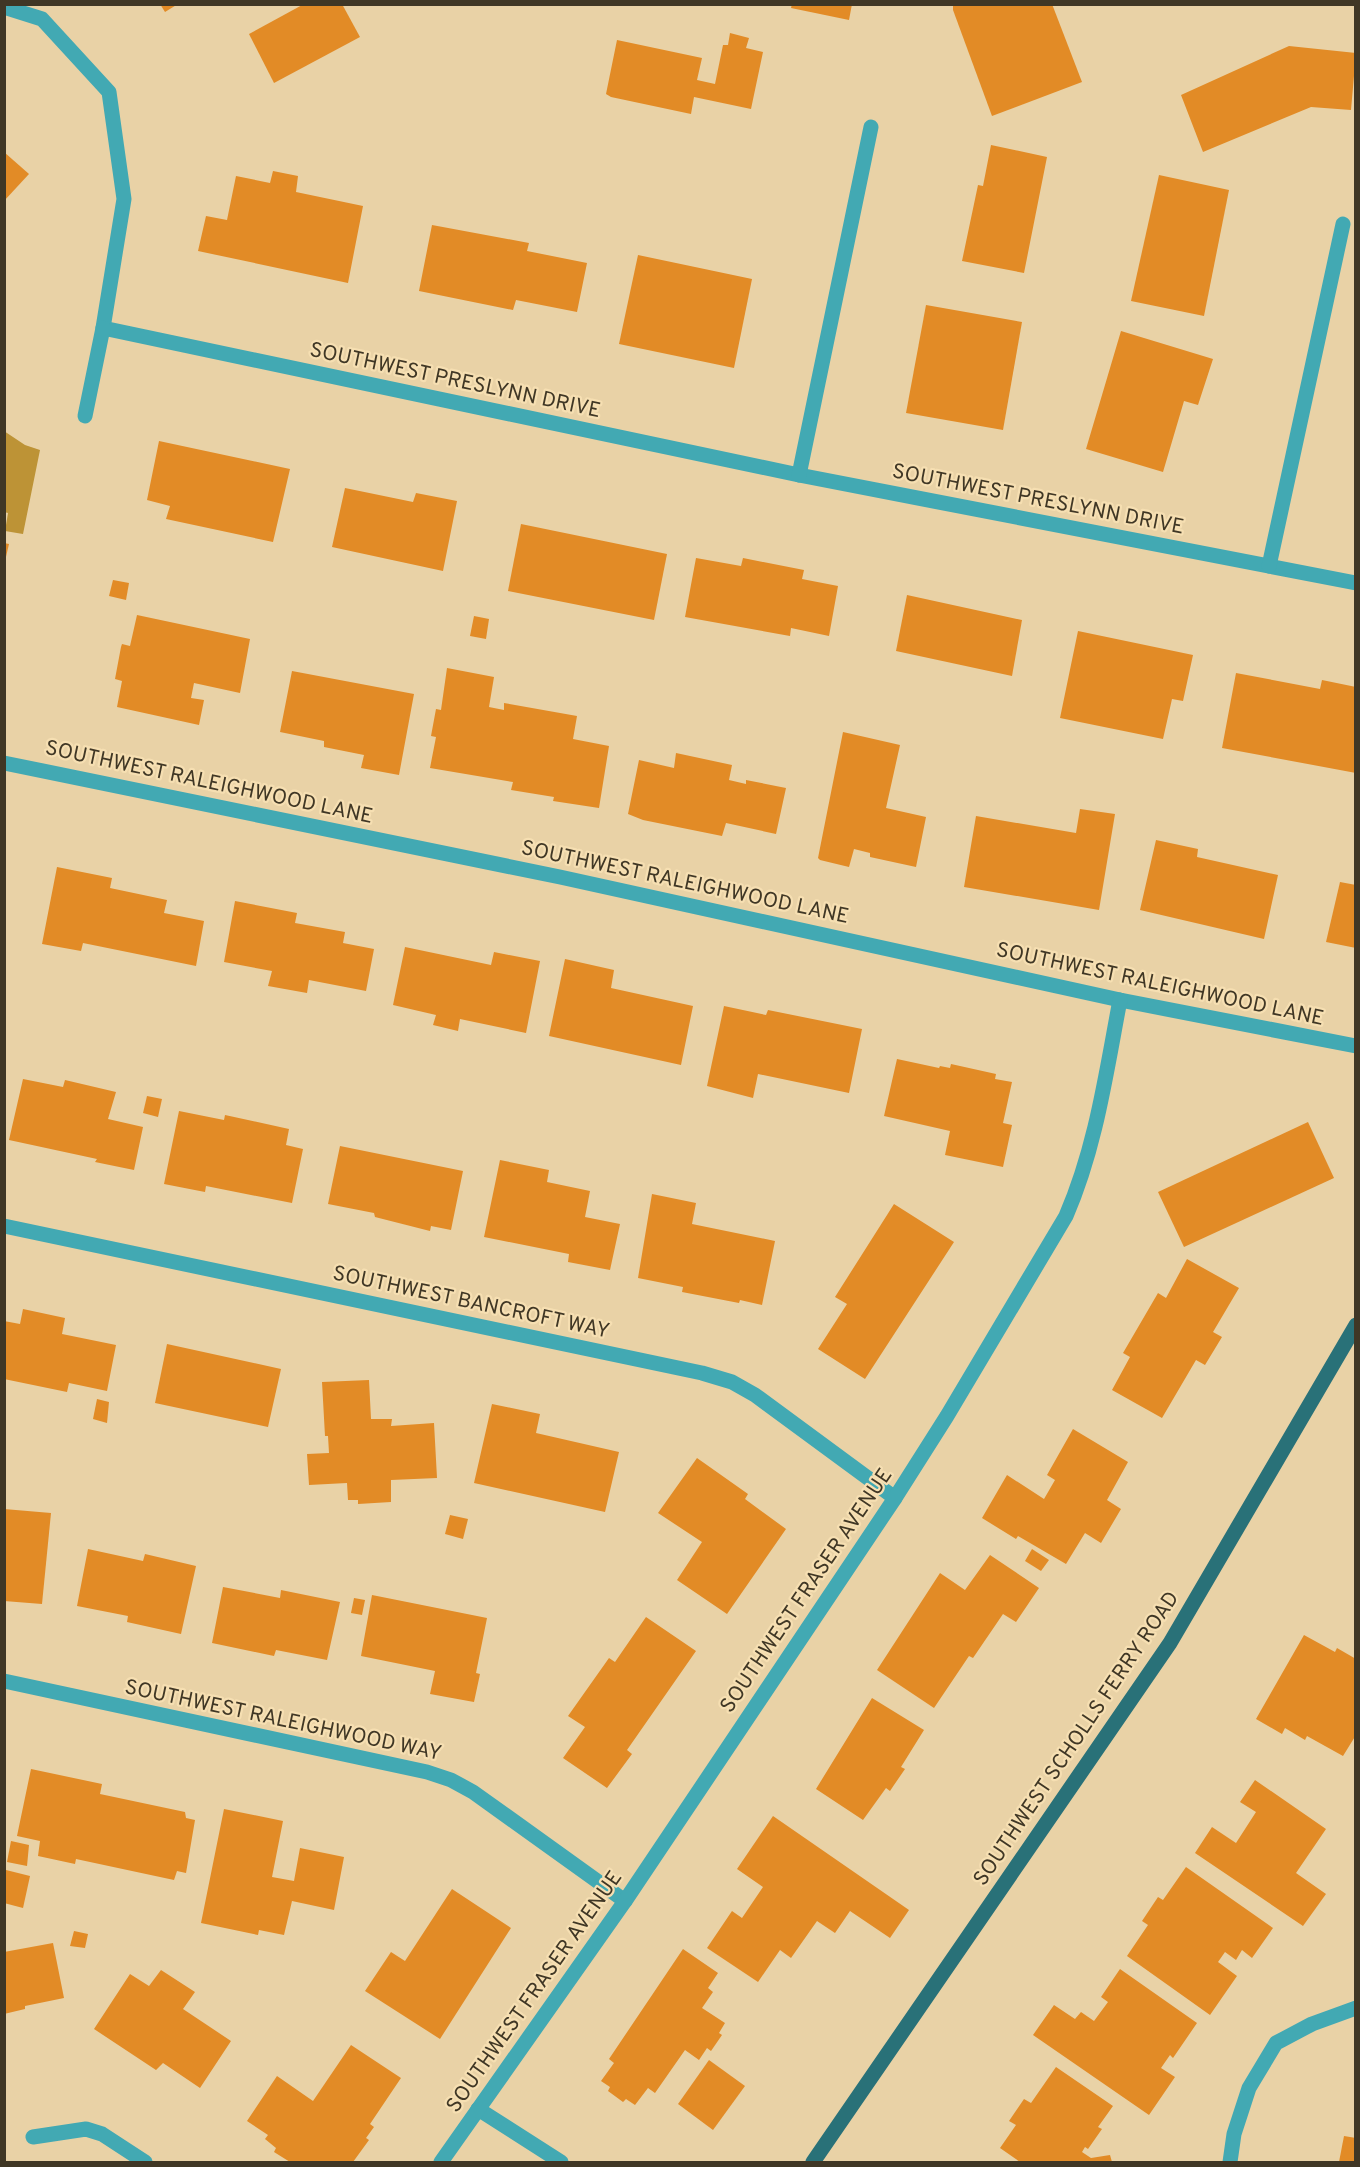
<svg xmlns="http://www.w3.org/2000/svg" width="1360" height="2167" viewBox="0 0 1360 2167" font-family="Overpass,sans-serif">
<rect width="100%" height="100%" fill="#e9d2a6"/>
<path fill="#bd9336" d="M4,431L25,445L40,450L23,534L5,531L8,513L4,512Z"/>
<g fill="#e28b26">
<path d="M160,4H178L165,12Z"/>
<path d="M304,4H342L360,37L274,83L249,34Z"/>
<path d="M792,4H852L849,20L791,8Z"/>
<path d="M953,4H1052L1082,82L992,116L953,10Z"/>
<path d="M730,33L749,38L746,48L763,52L751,109L694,97L691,114L611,97L606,94L617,40L702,58L697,80L715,84L723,45H728Z"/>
<path d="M1289,46L1356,53L1351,110L1311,107L1203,152L1181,95Z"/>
<path d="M991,145L1047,157L1024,273L962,261L978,185L983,186Z"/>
<path d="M4,152L29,174L4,201Z"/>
<path d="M273,171L298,176L296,192L363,206L348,283L198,251L206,216L227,220L236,176L270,183Z"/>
<path d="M1159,175L1229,190L1204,316L1131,301Z"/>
<path d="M432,225L529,243L527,251L587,263L577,312L516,300L513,310L419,291Z"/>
<path d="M638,255L752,279L734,368L619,344Z"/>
<path d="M926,305L1022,322L1003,430L906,413Z"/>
<path d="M1121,331L1213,359L1198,405L1184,401L1163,472L1086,449Z"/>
<path d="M159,441L290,469L273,542L166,519L170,506L147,500Z"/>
<path d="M345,488L413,502L416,493L457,501L443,571L332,547Z"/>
<path d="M521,524L667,554L654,620L508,591Z"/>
<path d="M4,543L9,544L5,561L4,560Z"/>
<path d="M696,558L741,566L743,558L804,570L802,579L838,586L829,636L791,628L790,636L685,617Z"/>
<path d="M113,580L129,583L126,600L109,596Z"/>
<path d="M907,595L1022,620L1012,676L896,651Z"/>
<path d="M137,615L250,639L240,693L194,683L191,698L204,700L199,725L117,707L122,681L115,679L121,647L122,644L130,646Z"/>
<path d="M474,616L489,619L486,639L470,636Z"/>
<path d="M1078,631L1193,655L1183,701L1172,699L1163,739L1060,718Z"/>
<path d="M447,668L494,677L489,707L504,710V703L577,716L573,739L609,746L599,808L553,801L554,797L511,790L513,782L430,768L436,737L431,736L436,709L441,710Z"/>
<path d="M292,671L414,694L399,775L361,768L364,755L324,747V741L280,732Z"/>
<path d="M1236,673L1320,689L1322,680L1356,687V773L1222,748Z"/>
<path d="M843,732L900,745L886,808L926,817L916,867L870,857V853L854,849L849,867L820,860L818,858Z"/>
<path d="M676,753L732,765L729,780L746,784V780L786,788L776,834L726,823L722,836L643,820L628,814L639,760L674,768Z"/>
<path d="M1080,809L1115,814L1099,910L964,887L976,816L1076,833Z"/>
<path d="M1156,840L1198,849L1197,857L1278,875L1264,939L1140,910Z"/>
<path d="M57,867L112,878L110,888L167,900L164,913L204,921L196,966L83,943L81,951L42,944Z"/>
<path d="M1340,882L1356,885V948L1326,942Z"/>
<path d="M235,901L297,913L295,923L345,932L343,943L374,949L366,991L309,980L307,993L268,986L272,971L224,962Z"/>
<path d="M405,947L491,965L494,952L540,961L526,1033L460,1019L458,1031L433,1025L436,1015L393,1005Z"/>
<path d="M565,959L614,970L611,988L693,1006L681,1065L549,1036Z"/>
<path d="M724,1006L766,1015L768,1010L862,1029L849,1093L758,1074L753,1098L707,1086Z"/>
<path d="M897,1059L939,1068L940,1066L950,1068L951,1064L996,1074L995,1079L1012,1082L1003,1123L1012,1125L1003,1167L945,1155L950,1131L884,1116Z"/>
<path d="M23,1079L63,1087L65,1080L116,1092L108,1119L143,1127L134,1170L95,1162L97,1159L9,1140Z"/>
<path d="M147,1096L162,1099L158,1117L143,1113Z"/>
<path d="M179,1111L224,1120L225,1115L289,1129L286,1145L303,1149L292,1203L206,1186L205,1192L164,1184Z"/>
<path d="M1308,1122L1334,1178L1184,1247L1158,1192Z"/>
<path d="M340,1146L463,1171L451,1230L431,1226L430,1231L375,1217L374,1213L328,1204Z"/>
<path d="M500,1160L549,1170L547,1182L590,1191L585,1217L620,1224L610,1270L568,1262L569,1254L484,1237Z"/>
<path d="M652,1194L696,1203L692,1224L775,1241L762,1305L740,1300L739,1303L682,1292L683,1287L638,1278Z"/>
<path d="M894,1204L954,1242L865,1379L818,1349L847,1304L835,1297Z"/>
<path d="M1187,1259L1239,1288L1213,1332L1222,1337L1205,1365L1196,1360L1162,1418L1112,1390L1130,1357L1123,1353L1158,1293L1166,1298Z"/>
<path d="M23,1309L65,1318L62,1334L116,1345L107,1391L69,1383L67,1392L4,1379V1321L20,1324Z"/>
<path d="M167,1344L281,1369L268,1427L155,1403Z"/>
<path d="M369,1380L371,1419H392L391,1426L434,1423L437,1478L391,1480V1502L358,1504V1500H348L347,1483L309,1485L307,1454L329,1453L328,1436H325L322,1382Z"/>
<path d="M97,1399L109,1402L107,1423L93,1419Z"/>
<path d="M492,1404L540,1414L536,1433L619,1452L605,1512L474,1483Z"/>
<path d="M1073,1429L1128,1462L1107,1500L1121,1509L1101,1543L1085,1533L1066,1564L1018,1536L1016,1539L982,1518L1007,1475L1044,1499L1055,1480L1047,1475Z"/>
<path d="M697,1458L748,1494L745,1499L786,1529L727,1614L677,1580L702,1542L658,1513Z"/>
<path d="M4,1509L51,1513L42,1604L4,1601Z"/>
<path d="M450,1515L468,1519L463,1539L445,1534Z"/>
<path d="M88,1549L143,1561L145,1554L196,1566L181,1634L127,1622L128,1616L77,1606Z"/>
<path d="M1032,1549L1049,1560L1041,1571L1025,1561Z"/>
<path d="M990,1555L1039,1588L1016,1622L1003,1614L973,1658L969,1656L934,1708L877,1670L940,1573L965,1590Z"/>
<path d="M223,1587L280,1598L281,1590L340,1602L327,1660L276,1650L274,1656L212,1643Z"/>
<path d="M372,1595L487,1618L476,1673L480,1674L474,1702L430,1694L435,1671L361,1656Z"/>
<path d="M354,1598L365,1600L362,1615L351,1613Z"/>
<path d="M646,1617L696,1651L627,1750L632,1754L607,1788L563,1758L585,1727L568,1716L609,1658L615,1662Z"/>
<path d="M1304,1635L1335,1652L1337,1648L1356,1659V1735L1343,1756L1307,1736L1305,1740L1285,1728L1282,1734L1256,1719Z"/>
<path d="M872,1698L924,1730L901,1767L905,1769L894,1785L890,1791L886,1788L863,1820L816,1789Z"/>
<path d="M31,1769L102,1784L100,1794L185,1812L186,1818L195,1820L186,1873L177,1871L174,1880L76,1859L75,1864L38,1856L40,1841L17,1836Z"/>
<path d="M1255,1780L1326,1829L1296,1873L1326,1894L1303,1926L1195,1853L1212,1827L1236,1843L1256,1812L1240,1802Z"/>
<path d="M224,1809L283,1821L272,1877L294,1881L300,1848L344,1857L334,1910L292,1901L284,1935L259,1930L258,1935L201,1923Z"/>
<path d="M773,1816L909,1910L890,1938L850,1911L835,1933L817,1921L791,1958L780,1950L758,1982L707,1948L732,1911L742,1918L763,1887L737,1869Z"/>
<path d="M11,1841L29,1845L27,1866L7,1862Z"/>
<path d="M1186,1867L1273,1928L1252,1958L1242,1950L1236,1960L1225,1952L1218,1962L1237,1976L1210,2015L1127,1956L1148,1925L1142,1921L1158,1897L1163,1900Z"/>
<path d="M6,1870L30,1876L23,1908L4,1903Z"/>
<path d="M452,1889L511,1928L440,2039L365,1991L391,1952L405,1961Z"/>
<path d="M74,1931L88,1934L85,1948L70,1946Z"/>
<path d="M53,1943L64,1998L25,2006V2009L4,2014V1952Z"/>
<path d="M683,1949L718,1973L708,1988L713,1992L702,2008L725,2023L719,2033L722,2035L711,2051L707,2048L699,2060L685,2050L655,2093L648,2088L635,2105L626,2099L623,2102L608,2091L610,2087L601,2081L614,2063L609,2059Z"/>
<path d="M1120,1969L1197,2023L1173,2058L1170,2055L1161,2068L1175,2077L1149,2115L1033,2035L1054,2005L1075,2019L1081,2012L1094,2021L1108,2002L1101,1997Z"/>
<path d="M161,1970L195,1992L183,2009L231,2041L200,2088L163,2063L156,2070L94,2029L130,1974L149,1986Z"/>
<path d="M351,2045L401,2078L370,2124L374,2127L366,2138L369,2140L353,2162H290L274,2152L276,2148L265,2139L268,2135L247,2121L277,2076L313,2101Z"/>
<path d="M709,2060L745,2086L713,2130L678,2104Z"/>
<path d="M1056,2067L1113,2106L1098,2127L1102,2129L1088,2149L1085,2147L1082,2152L1091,2158L1110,2155L1112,2162H1020L1000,2148L1016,2125L1009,2121L1024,2099L1031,2103Z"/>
<path d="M1344,2136L1356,2138V2162H1339Z"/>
</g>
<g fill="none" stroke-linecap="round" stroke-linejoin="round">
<g stroke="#42a9b3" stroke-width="15">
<path d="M4,7L42,19L109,92L124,199L103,328L799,475L1356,583"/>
<path d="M85,416L103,328"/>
<path d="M799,475L871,127"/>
<path d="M1269,566L1343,224"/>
<path d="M4,763L560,877L1120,1000L1356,1046"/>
<path d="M4,1226L702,1373L732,1382L755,1395L895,1498"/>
<path d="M4,1681L427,1772L451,1780L473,1792L625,1901"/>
<path d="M478,2109L561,2162"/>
<path d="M33,2137L86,2129L102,2134L145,2162"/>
<path d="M441,2162L625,1901L895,1498L947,1416L1066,1216C1096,1147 1106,1073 1120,1000"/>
<path d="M1230,2162L1234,2134L1249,2088L1276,2043L1312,2024L1356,2008"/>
</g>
<path stroke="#297178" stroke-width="15" d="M813,2162L1170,1643L1356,1325"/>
</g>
<g text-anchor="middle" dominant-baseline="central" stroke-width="4.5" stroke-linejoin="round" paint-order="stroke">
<g font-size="21" fill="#403725" stroke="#f6dfb2">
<text transform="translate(455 381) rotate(12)">SOUTHWEST PRESLYNN DRIVE</text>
<text transform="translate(1038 500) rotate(11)">SOUTHWEST PRESLYNN DRIVE</text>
<text transform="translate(209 783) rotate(12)">SOUTHWEST RALEIGHWOOD LANE</text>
<text transform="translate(685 883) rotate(12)">SOUTHWEST RALEIGHWOOD LANE</text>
<text transform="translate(1160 985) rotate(12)">SOUTHWEST RALEIGHWOOD LANE</text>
<text transform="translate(471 1303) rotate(12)">SOUTHWEST BANCROFT WAY</text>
<text transform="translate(807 1591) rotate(-56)">SOUTHWEST FRASER AVENUE</text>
<text transform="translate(283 1721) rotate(12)">SOUTHWEST RALEIGHWOOD WAY</text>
<text transform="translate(1077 1739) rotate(-56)">SOUTHWEST SCHOLLS FERRY ROAD</text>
<text transform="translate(535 1992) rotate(-55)">SOUTHWEST FRASER AVENUE</text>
</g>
</g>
<rect width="1360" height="2167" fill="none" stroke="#403725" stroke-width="12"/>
</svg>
